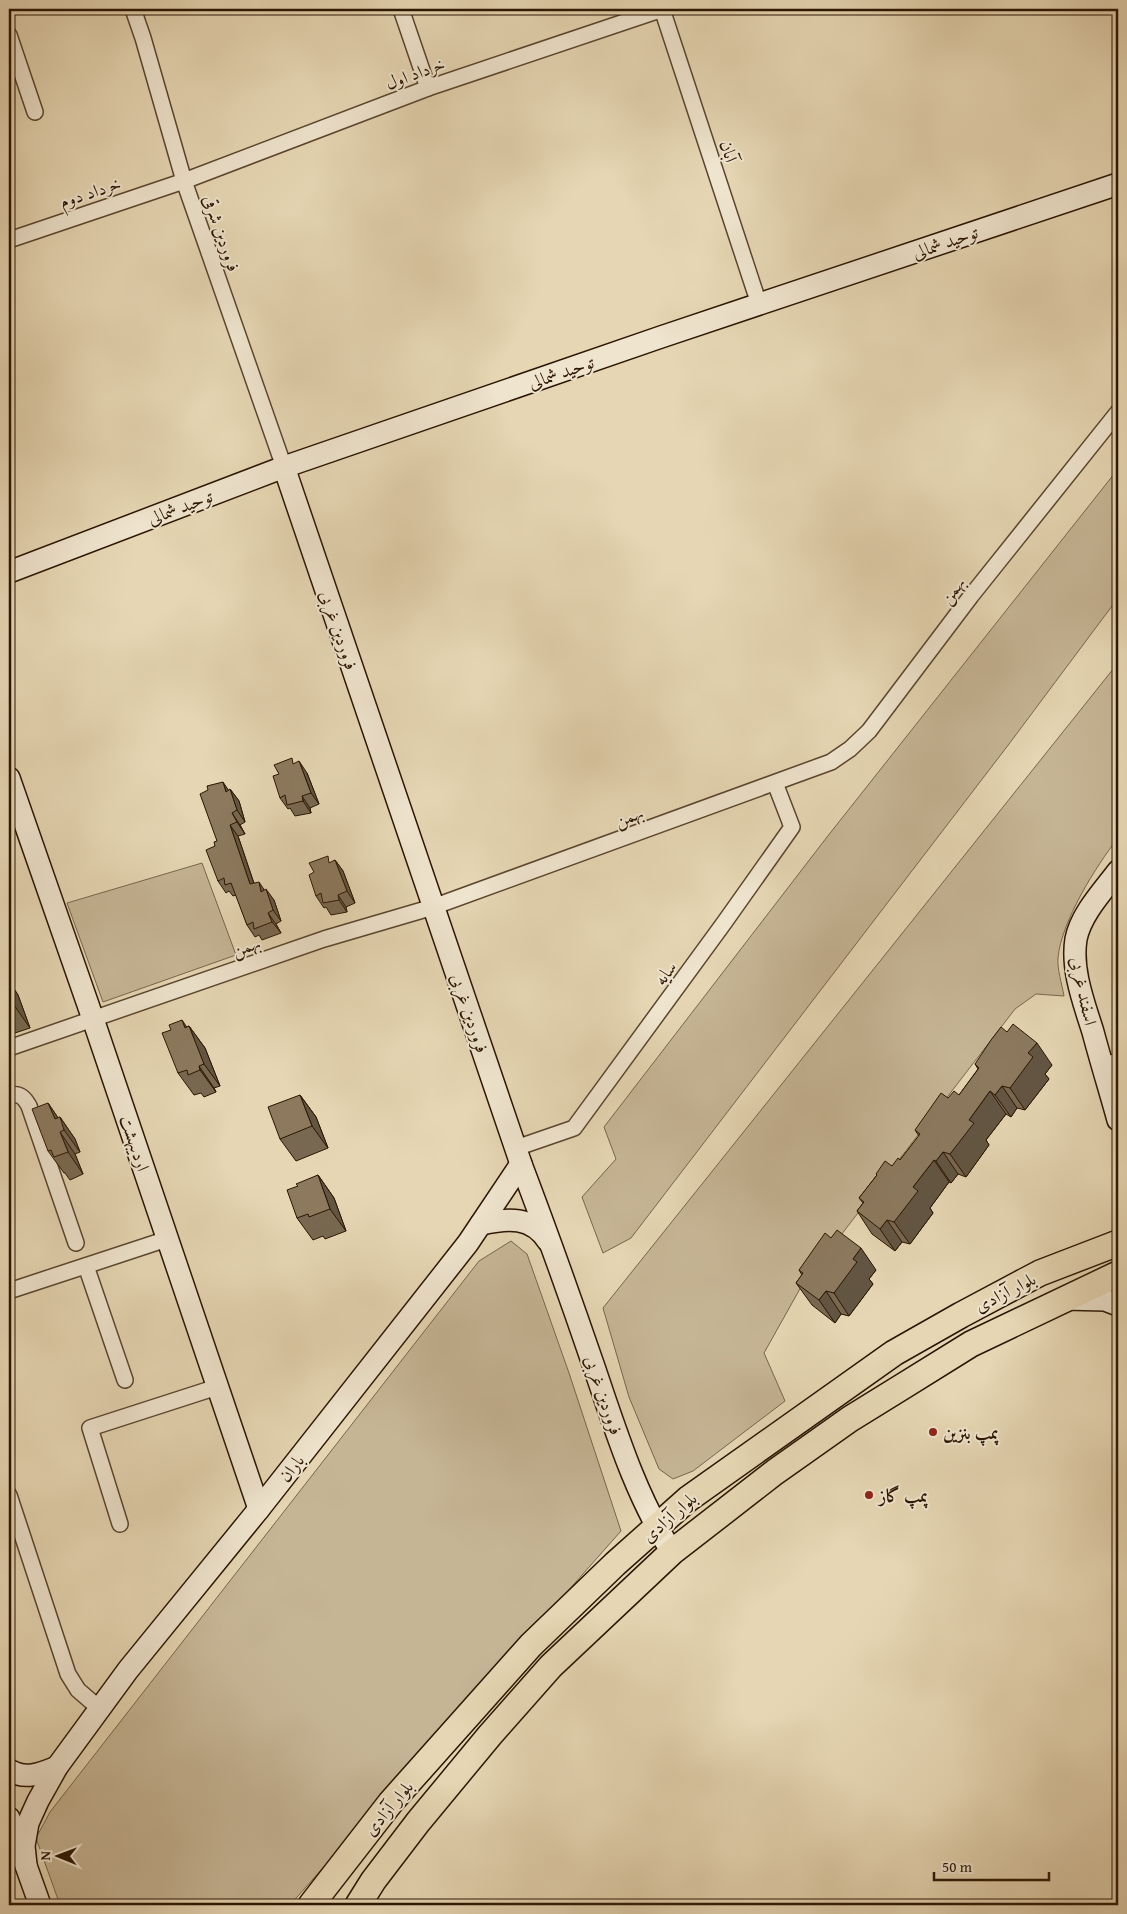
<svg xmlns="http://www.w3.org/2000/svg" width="1127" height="1914" viewBox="0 0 1127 1914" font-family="'Gentium Book Plus',Amiri,serif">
<rect width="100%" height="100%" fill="#e6d6b3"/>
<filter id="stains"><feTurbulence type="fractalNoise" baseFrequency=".004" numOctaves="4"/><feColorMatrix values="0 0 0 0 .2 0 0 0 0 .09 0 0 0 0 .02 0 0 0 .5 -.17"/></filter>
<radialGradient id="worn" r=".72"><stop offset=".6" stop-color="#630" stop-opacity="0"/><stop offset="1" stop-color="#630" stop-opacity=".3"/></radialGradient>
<g fill="#c6b595" stroke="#78654c">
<path d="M1118,469V598L1009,744L631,1238L603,1253L582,1197L616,1159L604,1127L827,837Z"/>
<path d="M1118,663V838C1096,866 1061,922 1058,958C1057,969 1062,984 1064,996L1036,994L1015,1009L801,1287L764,1353L785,1401L693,1471L673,1479L659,1469L629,1397L603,1308Z"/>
<path d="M202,863L236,955L103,1002L67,903Z"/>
<path d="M511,1241L527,1254L569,1373L621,1531L290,1905H60L36,1838L50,1812L479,1261Z"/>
</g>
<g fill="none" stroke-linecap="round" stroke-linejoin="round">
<g stroke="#5a452e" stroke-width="18">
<g id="street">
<path d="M133,9L143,38L184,181L284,467"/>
<path d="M401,9L428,88"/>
<path d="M662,9L759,304"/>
<path d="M9,35L35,112"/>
<path d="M9,240L184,181L428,88L663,9"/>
<path d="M9,1048L324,939L433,907L831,762L850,749L869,731L971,596L1118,412"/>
<path d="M1102,1066L1118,1061"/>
<path d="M9,1096C19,1092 24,1097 29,1106L76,1243"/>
<path d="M516,1148L574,1128L724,923L792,827L775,783"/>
<path d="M86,1266L125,1380"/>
<path d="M9,1291L167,1239"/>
<path d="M9,1495L68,1674L78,1690L100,1709"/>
<path d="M120,1524L90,1428L217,1387"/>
</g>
</g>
<g stroke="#2b1502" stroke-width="24">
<g id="secondary">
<path d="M284,467L521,1164C546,1230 570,1297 593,1364C615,1428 635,1495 672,1552"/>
<path d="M9,572L284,467L661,337L1118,184"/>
<path d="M9,778L93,1019L259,1509"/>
<path d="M1118,871C1103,891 1081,914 1076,939C1071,970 1084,1003 1093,1032C1101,1062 1110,1091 1118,1120"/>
<path d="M481,1224C508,1218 532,1216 548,1241"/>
<path d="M1065,1299L1105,1300L1118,1305"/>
<path d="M9,1770C25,1780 40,1774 57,1767"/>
<path d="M9,1818L40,1905"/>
<path d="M26,1865L24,1846L28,1823L38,1801L57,1767L128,1670L259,1509L468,1243L521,1164"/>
</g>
</g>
<g stroke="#2b1502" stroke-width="28">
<g id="primary">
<path d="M311,1905L391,1802L531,1645L615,1564L688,1499L894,1353L961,1315L1040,1273L1118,1243"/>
<path d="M358,1905L373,1881L418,1822L490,1735L551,1666L672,1552L775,1472L850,1419L905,1385L971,1344L1118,1274"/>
</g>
</g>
<use href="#street" stroke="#efe4ce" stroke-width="15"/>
<use href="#secondary" stroke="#efe4ce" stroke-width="21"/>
<use href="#primary" stroke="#e6d6b3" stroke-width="25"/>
</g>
<g fill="#786851" stroke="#2b1502">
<path d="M307,773L319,804L310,808L311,813L295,816L290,808L288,809L280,798Z"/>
<path d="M230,789L239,801L245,822L240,825L245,834L238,836L254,883L264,890L274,900L281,921L276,924L281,933L262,940L259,935L255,937L247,925L236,895L233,896L229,891L226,893L218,881L215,846L217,841L229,790Z"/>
<path d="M335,860L343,871L355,903L346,907L347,912L331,915L326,907L324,908L316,896L332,862Z"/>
<path d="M9,981L18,995L30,1028L9,1035Z"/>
<path d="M189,1026L205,1048L220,1086L214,1088L216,1092L204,1097L201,1093L194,1095L178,1073L186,1027Z"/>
<path d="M975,1064L1052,1065L1045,1074L1049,1079L1025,1110L1017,1108L1011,1117L1006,1114L986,1140L989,1145L966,1177L958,1174L951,1183L949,1182L930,1208L933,1213L910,1244L902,1242L895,1251L872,1234L857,1211L863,1203L859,1198L877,1175L876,1174L892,1166L900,1160L919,1136L915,1130L959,1095L978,1069Z"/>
<path d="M300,1095L316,1117L328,1148L296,1161L280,1139Z"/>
<path d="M48,1103L58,1118L60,1117L75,1139L80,1152L75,1154L83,1174L70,1180L65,1173H64L48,1151Z"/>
<path d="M318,1175L334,1198L346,1231L325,1239L323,1236L313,1240L297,1218L298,1186Z"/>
<path d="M9,1188L13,1199L9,1201Z"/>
<path d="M799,1270H876L869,1279L873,1284L849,1316L841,1314L835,1323L812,1305L796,1283L802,1275Z"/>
</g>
<g fill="#625542" stroke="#2b1502">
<path d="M299,761L307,773L319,804L311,793Z"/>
<path d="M223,782L231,794L226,792Z"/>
<path d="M230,789L239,801L245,822L237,810Z"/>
<path d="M302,796L310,808L311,813L303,801Z"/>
<path d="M232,813L240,825L245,834L237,822Z"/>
<path d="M230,825L238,836L258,896L250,884Z"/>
<path d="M335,860L343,871L355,903L347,891Z"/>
<path d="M259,882L267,894L261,892Z"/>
<path d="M266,889L274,900L281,921L273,910Z"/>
<path d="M338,895L346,907L347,912L339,900Z"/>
<path d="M268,913L276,924L281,933L272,922Z"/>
<path d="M9,981L18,995L30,1028L14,1005L9,990Z"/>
<path d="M182,1020L194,1038L189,1026L205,1048L220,1086L204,1064L185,1028Z"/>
<path d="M1037,1043L1052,1065L1045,1074L1049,1079L1025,1110L1010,1088L1028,1053Z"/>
<path d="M199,1066L214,1088L216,1092L200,1070Z"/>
<path d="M1002,1086L1017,1108L1011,1117L995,1095Z"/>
<path d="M990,1091L1006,1114L986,1140L989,1145L966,1177L950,1154L969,1120Z"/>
<path d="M300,1095L316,1117L328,1148L312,1126Z"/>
<path d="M48,1103L61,1122L60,1117L75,1139L80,1152L64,1130L55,1119Z"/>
<path d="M60,1132L75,1154L83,1174L68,1152Z"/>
<path d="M943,1152L958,1174L951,1183L936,1161Z"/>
<path d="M934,1160L949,1182L930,1208L933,1213L910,1244L894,1222L913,1187Z"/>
<path d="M318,1175L334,1198L346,1231L330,1209Z"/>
<path d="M9,1188L13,1199L9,1193Z"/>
<path d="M887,1220L902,1242L895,1251L880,1229Z"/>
<path d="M861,1248L876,1270L869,1279L873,1284L849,1316L834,1293L853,1259Z"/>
<path d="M826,1291L841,1314L835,1323L819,1300Z"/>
</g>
<g fill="#8c795e" stroke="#2b1502">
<path d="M292,758L293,764L299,761L311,793L302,796L303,801L287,805L285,795L280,798L273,776L279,774L274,765Z"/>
<path d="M223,782L226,792L230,789L237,810L232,813L237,822L230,825L250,884L259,882L261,892L266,889L273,910L268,913L272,922L254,929L253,922L247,925L231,883L225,885L224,878L218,881L206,850L215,846L214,842L217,841L200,794L208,790L207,786Z"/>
<path d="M328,856L329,863L335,860L347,891L338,895L339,900L323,903L321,893L316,896L309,875L314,872L309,863Z"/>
<path d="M9,990L14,1005L9,1007Z"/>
<path d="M182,1020L185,1028L189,1026L204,1064L199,1066L200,1070L188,1075L187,1070L178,1073L162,1033L171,1030L169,1025Z"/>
<path d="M1013,1024L1037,1043L1028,1053L1033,1057L1010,1088L1002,1086L995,1095L990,1091L969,1120L974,1123L950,1154L943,1152L936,1161L934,1160L913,1187L918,1191L894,1222L887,1220L880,1229L857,1211L864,1202L859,1198L877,1175L876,1174L885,1161L892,1166L898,1158L900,1160L920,1134L915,1130L941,1093L948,1098L954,1091L959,1095L979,1068L975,1064L991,1040L1001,1027L1007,1032Z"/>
<path d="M300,1095L312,1126L280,1139L268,1107Z"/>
<path d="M48,1103L55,1119L60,1117L64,1130L60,1132L68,1152L54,1157L51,1150L48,1151L32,1109Z"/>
<path d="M318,1175L330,1209L309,1217L308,1214L297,1218L287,1190L298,1186L296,1184Z"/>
<path d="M837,1230L861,1248L853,1259L857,1262L834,1293L826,1291L819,1300L796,1283L803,1273L799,1270L825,1233L831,1238Z"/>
</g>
<g fill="#8f2418" stroke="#efe4ce" stroke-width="2">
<circle cx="933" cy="1432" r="5"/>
<circle cx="869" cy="1495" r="5"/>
</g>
<g text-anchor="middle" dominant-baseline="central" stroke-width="4" stroke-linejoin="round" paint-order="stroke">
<g font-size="18" fill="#2b1502" stroke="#efe4ce">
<text transform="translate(415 73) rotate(-20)">خرداد اول</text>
<text transform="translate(729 151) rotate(72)">آبان</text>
<text transform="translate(90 192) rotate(-18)">خرداد دوم</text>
<text transform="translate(222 233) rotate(71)">فروردین شرقی</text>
<text transform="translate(945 242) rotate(-19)">توحید شمالی</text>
<text transform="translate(561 372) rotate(-19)">توحید شمالی</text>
<text transform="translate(180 507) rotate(-21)">توحید شمالی</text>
<text transform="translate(952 590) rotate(-52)">بهمن</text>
<text transform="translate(339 630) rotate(71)">فروردین غربی</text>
<text transform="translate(629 816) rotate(-20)">بهمن</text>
<text transform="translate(246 946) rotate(-19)">بهمن</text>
<text transform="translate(665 973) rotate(-54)">سایه</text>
<text transform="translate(1084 991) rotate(78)">اسفند غربی</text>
<text transform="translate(470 1013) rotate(71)">فروردین غربی</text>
<text transform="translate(135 1143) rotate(71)">اردیبهشت</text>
<text transform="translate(1005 1292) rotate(-27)">بلوار آزادی</text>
<text transform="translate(604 1395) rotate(71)">فروردین غربی</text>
<text transform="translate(291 1468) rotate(-52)">باران</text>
<text transform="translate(669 1517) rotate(-41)">بلوار آزادی</text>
<text transform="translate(388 1808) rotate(-50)">بلوار آزادی</text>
</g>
<g font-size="18" font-weight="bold" fill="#2b1502" stroke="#efe4ce" text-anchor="start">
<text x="943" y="1432">پمپ بنزين</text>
<text x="879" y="1495">پمپ گاز</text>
</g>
</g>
<rect width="1127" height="1914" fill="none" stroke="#e6d6b3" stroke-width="30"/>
<rect x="10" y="10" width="1107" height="1894" fill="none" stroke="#2b1502" stroke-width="2.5"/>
<rect x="15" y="15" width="1097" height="1884" fill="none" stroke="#2b1502"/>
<g transform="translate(58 1856) rotate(271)" stroke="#efe4ce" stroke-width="4" paint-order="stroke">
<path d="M0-4L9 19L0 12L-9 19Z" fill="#2b1502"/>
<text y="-8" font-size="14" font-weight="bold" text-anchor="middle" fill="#2b1502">N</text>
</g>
<path d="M934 1872v8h115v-8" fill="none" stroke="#2b1502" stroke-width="2.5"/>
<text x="942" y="1872" font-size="15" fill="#2b1502" stroke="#efe4ce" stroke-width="4" paint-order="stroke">50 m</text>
<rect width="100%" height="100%" filter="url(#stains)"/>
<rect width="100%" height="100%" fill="url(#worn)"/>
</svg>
